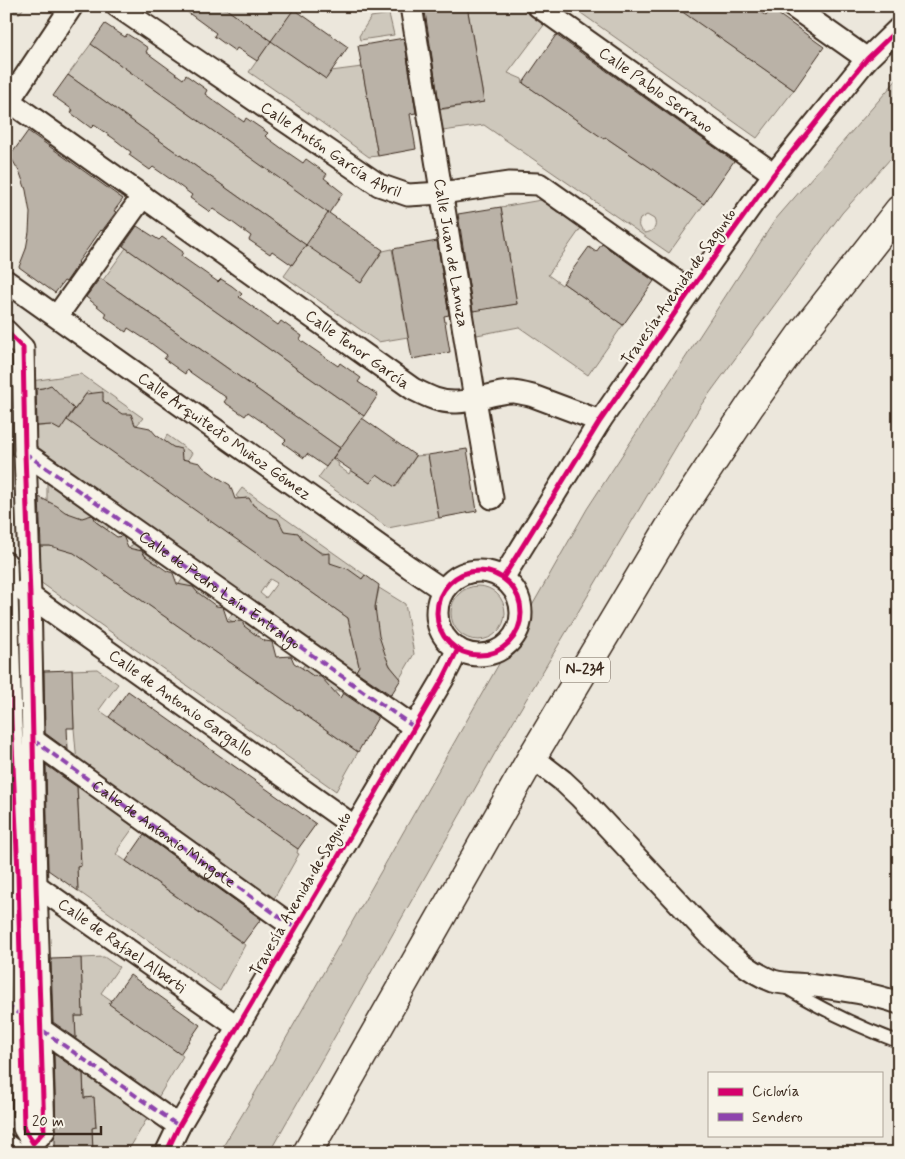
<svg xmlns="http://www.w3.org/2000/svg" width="905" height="1159" viewBox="0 0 905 1159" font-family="Mynerve,sans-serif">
<rect width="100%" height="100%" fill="#ece7dc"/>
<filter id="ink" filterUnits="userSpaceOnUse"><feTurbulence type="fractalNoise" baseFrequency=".02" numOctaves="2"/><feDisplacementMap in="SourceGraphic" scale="10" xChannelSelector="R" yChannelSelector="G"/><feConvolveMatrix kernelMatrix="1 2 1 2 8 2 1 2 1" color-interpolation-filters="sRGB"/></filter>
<g filter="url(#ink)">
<g fill="#cec8bc" stroke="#84796d" fill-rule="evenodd">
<path d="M6,6H25L20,13H15L6,10Z"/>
<path d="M222,6H289L294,9L272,41L326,79L331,71L362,67L378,156L369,157L318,120H316L315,118L249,72L271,41Z"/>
<path d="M467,6H518L544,25L508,73L522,79L523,83L604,138L605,137L704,204L669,253L484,125L443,131L439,110L484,102ZM647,215L654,219C658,227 653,232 645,233C639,229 637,226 640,219Z"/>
<path d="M571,6H675L794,90L757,138Z"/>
<path d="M389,14L394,35L360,40L359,36L371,17Z"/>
<path d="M91,44L329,213L361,282L383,251L392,249L408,337L378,342L284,276L306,245L68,75Z"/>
<path d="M899,77V149L842,213L701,405L508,730L269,1153H219L251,1100L587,509L775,220Z"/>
<path d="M541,200L581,228L548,275L562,285L563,283L623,325L588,375L519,327L477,335L472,311L517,304L501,207Z"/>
<path d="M126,248L364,416L340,448L103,280Z"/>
<path d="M81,374L143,418L137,425L131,421V415L125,414L124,416L102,400L103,396L94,395L88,391L73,411L55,399L53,387L51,386L45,388L31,389V381Z"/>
<path d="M67,419L348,618L359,666L353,676L33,447L32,427L51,425L60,429ZM270,579L277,583L266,598L260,593Z"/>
<path d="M167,435L192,453L187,461L180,457L182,454L180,450L175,449L164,441Z"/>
<path d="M428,455L439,518L388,528L318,478L332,459L339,464L338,466L349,474L351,470L370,483L377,474L396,487L416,456Z"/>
<path d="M47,479L110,524L107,530L95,521L92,516L84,521L47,507Z"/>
<path d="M242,488L365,575L360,581L347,569L344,568L341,570L329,562L330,557L328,554C318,553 303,542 298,533L291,536L279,527L280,523L278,519C269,519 252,507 249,499L245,498L242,501L236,496Z"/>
<path d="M135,541L160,559L157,564L145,556L144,553L142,551L129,549Z"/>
<path d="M36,546H52L73,552L358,752L336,791L40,582Z"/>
<path d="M184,576L210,594L206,599L186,589L179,584Z"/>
<circle cx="478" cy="613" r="27"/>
<path d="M379,588L405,604L414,654L400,678C396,674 393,670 390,665C380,649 375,626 375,608C376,601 378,594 379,588Z"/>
<path d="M234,611L260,629L256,635L244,627L242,622L237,621L235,623L228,619Z"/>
<path d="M306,662L357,698L353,703L343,696L342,693L340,691H336L334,693L315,677L302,668Z"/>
<path d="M97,669L118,684L99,710L298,849L297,853L299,854L272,902L77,764L74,728L72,670Z"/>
<path d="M77,781L136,824L118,849L119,850L116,854L245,945L220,991L78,891L77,867L81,866Z"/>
<path d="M104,957L119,967L101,993L111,1000L110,1003L183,1056L156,1101L76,1044L75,1016H83L81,958Z"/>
<path d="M83,1069L149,1115L127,1153H93L92,1128L96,1127L94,1098H84Z"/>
</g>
<g fill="#bab2a7" stroke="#3b2a1e">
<path d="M179,6H222L271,41L257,61L237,48L235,51L225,44L214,36L216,33Z"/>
<path d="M459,6H467L484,102L440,109L425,12Z"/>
<path d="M674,6H752L766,16L771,9L824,47L794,90Z"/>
<path d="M294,9L348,47L326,79L271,41Z"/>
<path d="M105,24L125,37L127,34L138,41L148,48L146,52L183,79L186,75L207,90L205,94L224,108L244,122L246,118L268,133L265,136L284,150L303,163L306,159L327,174L324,178L343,193L329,213L383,250L361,283L306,245L292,265L272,251L270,254L249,240L251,236L232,222L213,209L210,212L190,198L192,195L173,181L153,167L150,170L129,155L131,152L113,138L94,125L91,128L71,113L73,110L53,96L68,75L306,245L328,213L91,44Z"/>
<path d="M556,35L734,161L704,204L605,137L604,139L523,83Z"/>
<path d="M404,38L416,113L410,114L416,149L378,156L358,46Z"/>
<path d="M28,131L123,199L114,211L116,212L102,231L101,230L78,262L79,263L66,282L64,281L55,293L19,267L26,249L29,232L30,213L26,190L20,173L10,156Z"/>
<path d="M501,207L517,304L473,311L458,214Z"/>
<path d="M137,226L159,240L162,237L172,244L183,252L181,256L218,282L221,279L232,286L242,294L239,297L278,325L281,321L302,336L300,340L338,366L340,363L361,378L358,382L378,395L364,416L123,246Z"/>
<path d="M437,241L449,315L444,316L450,352L412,359L393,249Z"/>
<path d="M602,244L654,281L623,325L563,283L589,247L596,252Z"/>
<path d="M100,278L340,448L326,467L307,454L304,458L283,443L286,440L268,426L248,412L245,416L224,402L227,398L187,370L185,374L164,359L167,355L148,341L128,328L126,332L105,317L107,314L86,297Z"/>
<path d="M51,385L74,409L60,430L51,425L37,426L36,389L43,388Z"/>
<path d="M103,392V401L122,414H131L135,425L150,428L156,435L173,447L181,449L182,459L200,463L203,467L214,475L230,485L235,499L249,498L253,505L270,517L278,519L284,531L298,533L302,539L322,554L330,553V563L348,569L362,579L365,575L379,585L375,607L379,636L386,657L390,666L401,679L391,695L356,671L359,666L348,618L67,420L86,394Z"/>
<path d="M362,418L416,456L395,487L377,474L370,483L333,458Z"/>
<path d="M467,449L477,511L439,518L428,455Z"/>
<path d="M39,497L57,506L65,512L82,518L92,515L94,517L96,522L117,537L122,536L124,538L128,548L142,551L145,556L167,571L173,573L177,584L193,587L197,592L216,606L223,607L228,622L242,621L244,626L256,635L265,641L272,642L276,657L291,656L294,663L302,668L313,676L321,677L340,698L343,693L378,717L358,752L74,553L50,546H41Z"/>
<path d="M72,670L74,728H67L68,750L45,733L44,671Z"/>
<path d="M128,691L316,824L298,849L109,717Z"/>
<path d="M46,765L77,787L81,866L77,867L78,891L48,870Z"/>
<path d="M144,835L261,919L243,943L126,861Z"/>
<path d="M81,958L83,1016H75L76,1038L53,1022L51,959Z"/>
<path d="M130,975L200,1025L180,1054L109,1004Z"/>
<path d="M6,1025H9L10,1085H6Z"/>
<path d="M54,1054L83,1074L84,1098L94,1097L96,1127L92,1128L93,1153H55V1136L56,1131Z"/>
</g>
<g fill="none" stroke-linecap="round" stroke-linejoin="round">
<g stroke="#3b2a1e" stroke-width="15">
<path id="service" d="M785,987C821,1009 859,1027 899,1042"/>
</g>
<g stroke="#3b2a1e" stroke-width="25">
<g id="minor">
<path id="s1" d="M117,6L379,185L408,195L442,193L509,183L539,184L690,291"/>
<path id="s2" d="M411,6L475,399L492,498"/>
<path id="s3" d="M538,6L774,174"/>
<path d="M792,6L867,59"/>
<path id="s4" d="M9,101L413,389C427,396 440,403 457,402C476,402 495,391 514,392C520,393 526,394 533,396L600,421"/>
<path d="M6,105L72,6"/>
<path id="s5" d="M6,281L409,567L443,590"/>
<path d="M57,316L143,196"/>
<path d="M6,331L23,348L25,453L30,596L36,885L44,1131L33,1143L24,1128L18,873L11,723L6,563"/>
<path id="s6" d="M25,453L414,727"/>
<circle cx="479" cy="613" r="42"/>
<path d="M503,578L600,421L690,291L774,174L867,59L899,28"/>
<path id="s7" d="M23,591L355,827"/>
<path d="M33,740L295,928"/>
<path d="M532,757L563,781L580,797L708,934C726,951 749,972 773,981C784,984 797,984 808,985C837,989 871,993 899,1003"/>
<path id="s8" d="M27,879L238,1027"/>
<path d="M42,1030L179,1126"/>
<path d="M6,1145L17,1153"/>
<path d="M166,1153L179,1126L443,679L458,649"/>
</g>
</g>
<g stroke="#3b2a1e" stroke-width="31">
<path id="trunk" d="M307,1153L532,757L669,528L750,406L800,336L899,210"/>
</g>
<use href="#service" stroke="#f7f3e8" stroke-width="11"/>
<use href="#minor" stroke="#f7f3e8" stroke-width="21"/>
<use href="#trunk" stroke="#f7f3e8" stroke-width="28"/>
<g stroke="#8e44ad" stroke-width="4" stroke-dasharray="8 4" stroke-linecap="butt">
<path d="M25,453L414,727"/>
<path id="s9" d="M33,740L295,928"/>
<path d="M6,1005L21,1015"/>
<path d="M42,1030L179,1126"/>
</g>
<g stroke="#f7f3e8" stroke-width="8">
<g id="cycleway">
<path d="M6,331L23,348L25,453L30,596L36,885L44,1131L33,1143L24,1128L18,873L11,723L6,563"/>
<circle cx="479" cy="613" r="42"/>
<path d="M503,578L600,421L690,291L774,174L867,59L899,28"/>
<path d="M166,1153L179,1126L443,679L458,649"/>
</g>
</g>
<use href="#cycleway" stroke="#d6006c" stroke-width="5"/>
</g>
</g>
<g text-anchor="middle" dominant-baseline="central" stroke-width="4.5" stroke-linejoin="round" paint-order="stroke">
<rect fill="#f7f3e8" stroke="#73665b" stroke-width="1" x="560" y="657.5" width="50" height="25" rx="4"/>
<g font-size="15" font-weight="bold" fill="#3b2a1e">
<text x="585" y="670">N-234</text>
</g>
<g font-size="16" fill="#3b2a1e" stroke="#f7f3e8">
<text stroke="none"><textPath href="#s3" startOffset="145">Calle Pablo Serrano</textPath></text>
<text stroke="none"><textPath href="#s1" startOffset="258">Calle Antón García Abril</textPath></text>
<text stroke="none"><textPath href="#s2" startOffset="250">Calle Juan de Lanuza</textPath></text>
<text transform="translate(679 287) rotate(-55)">Travesía Avenida de Sagunto</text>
<text stroke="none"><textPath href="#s4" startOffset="428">Calle Tenor García</textPath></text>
<text stroke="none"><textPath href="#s5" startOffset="268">Calle Arquitecto Muñoz Gómez</textPath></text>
<text stroke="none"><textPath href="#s6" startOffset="238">Calle de Pedro Laín Entralgo</textPath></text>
<text stroke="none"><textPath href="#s7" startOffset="194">Calle de Antonio Gargallo</textPath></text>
<text stroke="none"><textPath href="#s9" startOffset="161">Calle de Antonio Mingote</textPath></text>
<text transform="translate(301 894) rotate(-60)">Travesía Avenida de Sagunto</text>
<text stroke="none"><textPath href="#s8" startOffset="116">Calle de Rafael Alberti</textPath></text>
</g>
</g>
<rect width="905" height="1159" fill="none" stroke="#f7f3e8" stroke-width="25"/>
<rect x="12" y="12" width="880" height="1134" fill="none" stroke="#3b2a1e" stroke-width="2" filter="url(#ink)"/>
<rect x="708" y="1072" width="175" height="65" fill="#f7f3e8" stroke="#aca397"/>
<rect x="718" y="1088" width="25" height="8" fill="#d6006c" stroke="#aca397"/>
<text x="752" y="1096" font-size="15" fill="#3b2a1e">Ciclovía</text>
<rect x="718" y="1113" width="25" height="8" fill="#8e44ad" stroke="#aca397"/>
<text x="752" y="1122" font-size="15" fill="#3b2a1e">Sendero</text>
<path d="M25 1126v8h76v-8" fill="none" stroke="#3b2a1e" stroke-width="2.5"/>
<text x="32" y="1126" font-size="15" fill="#3b2a1e" stroke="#f7f3e8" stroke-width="4" paint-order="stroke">20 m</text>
</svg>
